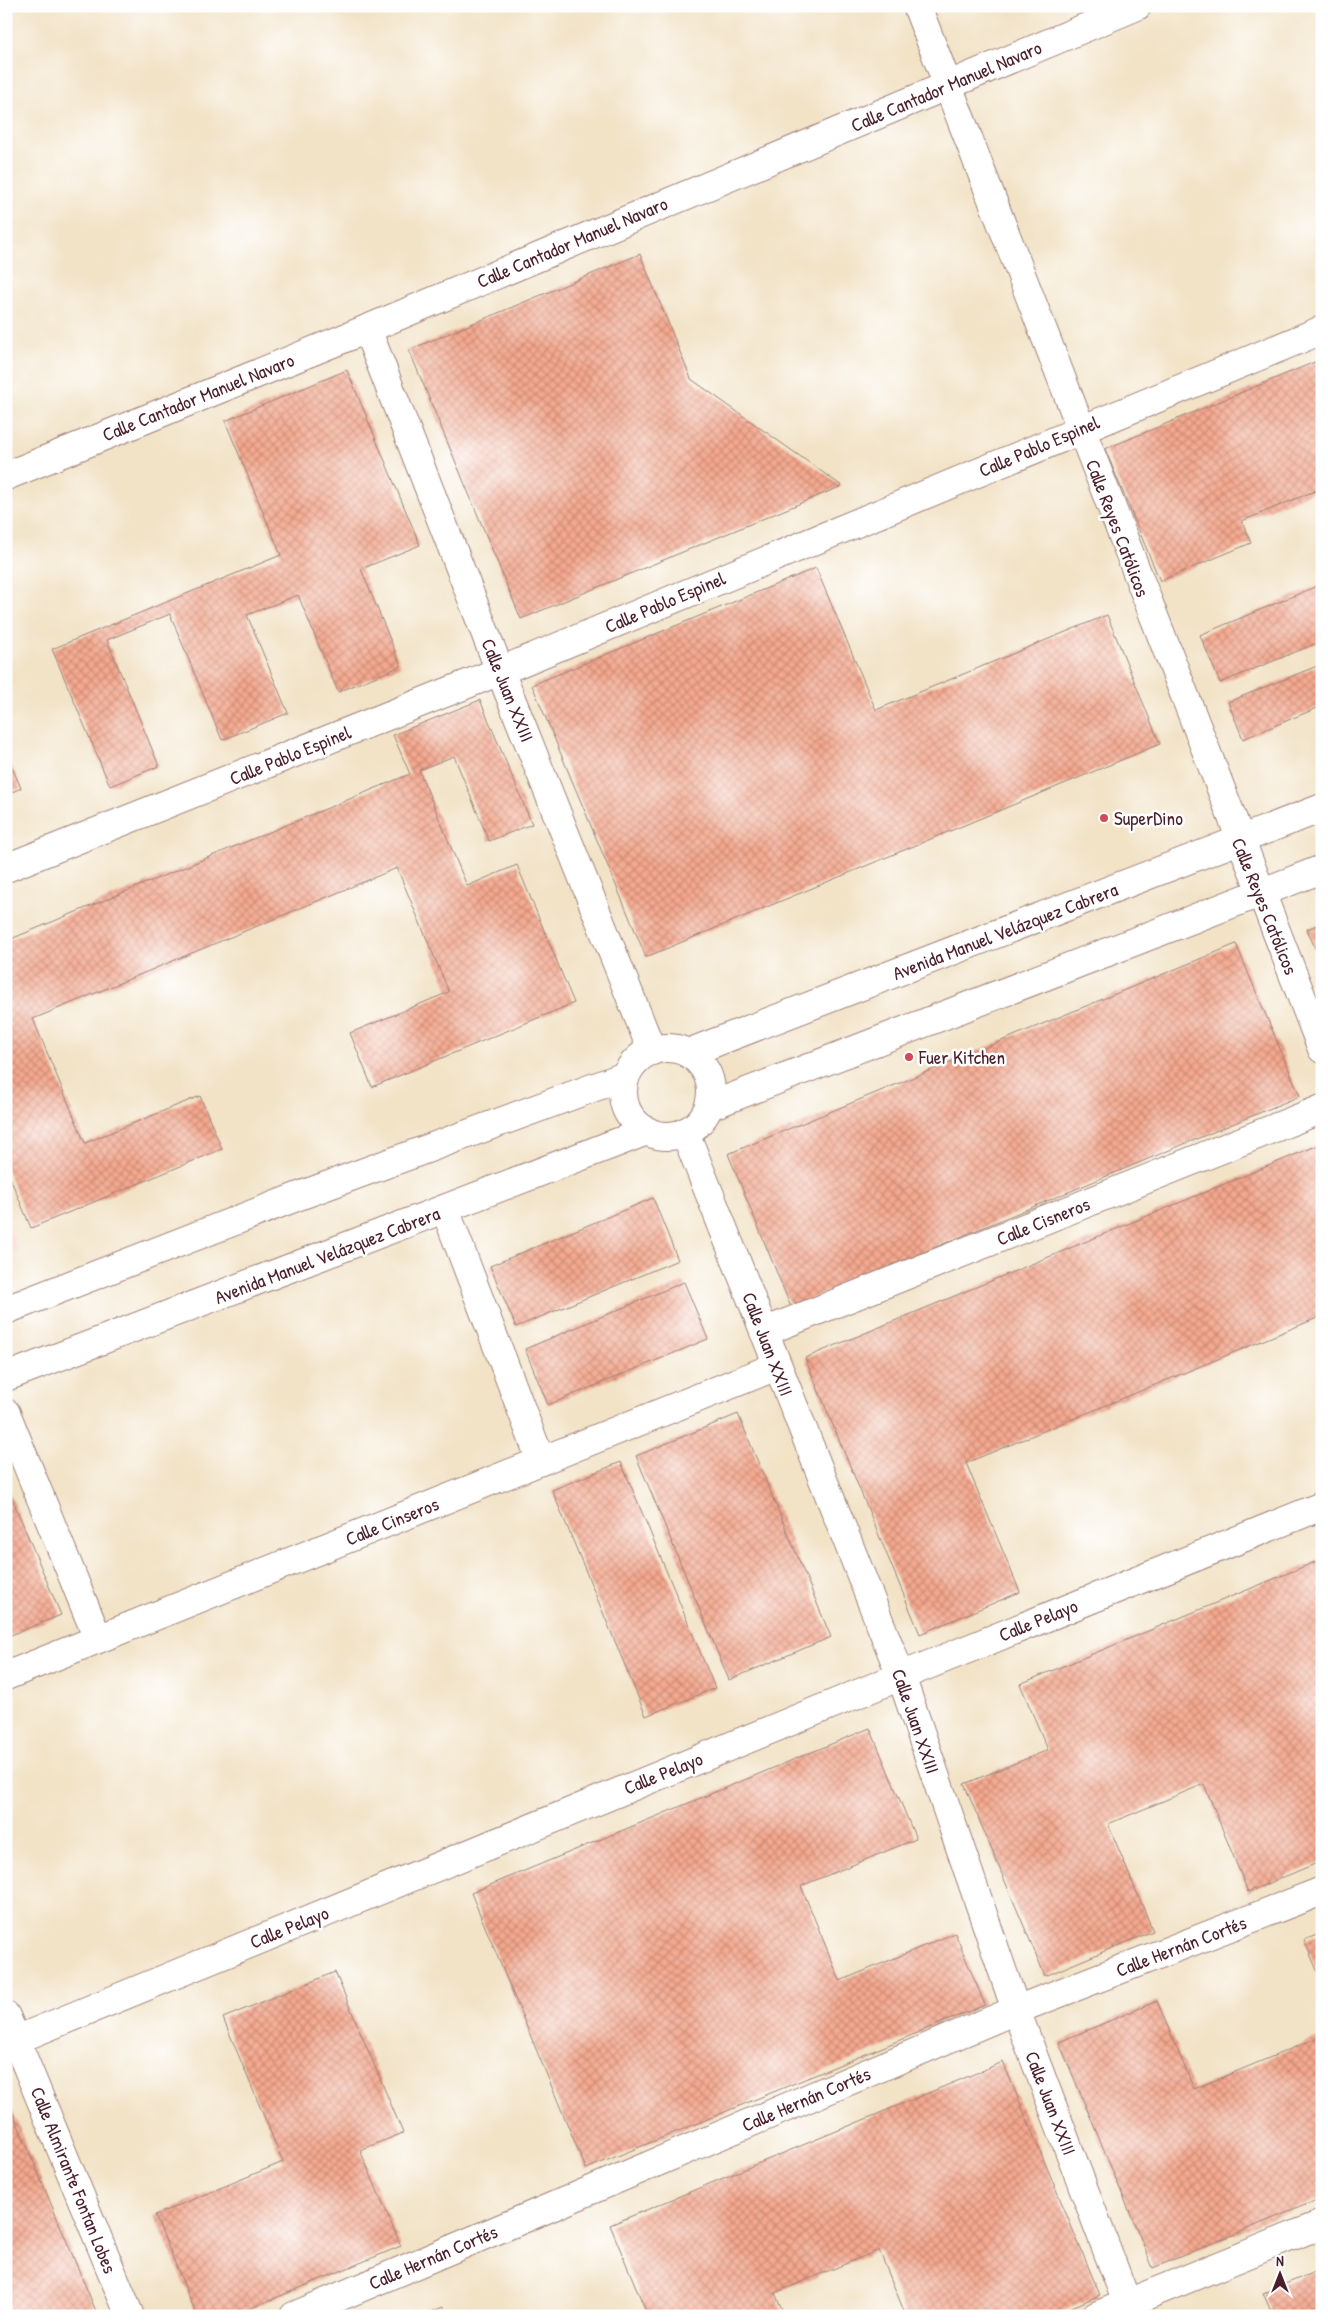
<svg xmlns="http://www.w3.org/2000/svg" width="1328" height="2322" viewBox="0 0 1328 2322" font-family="'Patrick Hand',sans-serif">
<defs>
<pattern id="building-cross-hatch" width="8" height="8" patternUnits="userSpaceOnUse" patternTransform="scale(1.25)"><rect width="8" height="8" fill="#f5a98f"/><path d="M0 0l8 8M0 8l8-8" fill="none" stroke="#c88975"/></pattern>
</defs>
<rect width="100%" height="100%" fill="#fff"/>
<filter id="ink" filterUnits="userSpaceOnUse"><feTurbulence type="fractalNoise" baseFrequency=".02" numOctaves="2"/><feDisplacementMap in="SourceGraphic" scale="10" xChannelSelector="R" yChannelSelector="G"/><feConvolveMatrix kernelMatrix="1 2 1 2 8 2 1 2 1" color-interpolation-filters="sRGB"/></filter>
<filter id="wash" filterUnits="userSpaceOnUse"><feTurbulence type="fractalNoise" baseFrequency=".0096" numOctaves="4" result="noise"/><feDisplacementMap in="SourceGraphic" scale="20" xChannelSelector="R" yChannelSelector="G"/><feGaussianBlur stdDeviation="1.12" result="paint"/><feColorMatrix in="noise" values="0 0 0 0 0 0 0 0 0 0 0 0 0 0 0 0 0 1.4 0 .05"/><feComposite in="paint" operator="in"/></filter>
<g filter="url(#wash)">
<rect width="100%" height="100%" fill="#f2e3c7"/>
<path fill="#f7d0ca" d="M6,1221L18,1250L6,1255Z"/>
<g id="blocks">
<g fill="url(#building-cross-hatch)">
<path d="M640,254L691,379L842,486L521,619L409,350Z"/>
<path d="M1322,359V488L1242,521L1251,543L1160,581L1105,449Z"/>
<path d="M347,370L420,545L361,569L401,666L338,692L298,595L247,615L288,713L222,740L170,614L107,640L159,766L110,786L52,649L281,555L225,421Z"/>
<path d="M816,568L876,710L1107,615L1160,744L646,957L532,685Z"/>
<path d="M1322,584V641L1220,683L1200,635Z"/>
<path d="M1322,664V706L1243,739L1228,702Z"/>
<path d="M480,700L532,824L489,841L454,756L419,770L467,886L517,865L574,1003L372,1087L350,1033L449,992L397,868L33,1019L85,1143L200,1096L222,1149L31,1228L6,1168V941L410,774L393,735Z"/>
<path d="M6,753L21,788L6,795Z"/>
<path d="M1322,923V965L1307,929Z"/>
<path d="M1236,944L1300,1096L791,1307L728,1154Z"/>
<path d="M1321,1144L1322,1316L966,1463L1020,1592L920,1634L805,1358Z"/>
<path d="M653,1198L678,1260L516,1327L490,1266Z"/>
<path d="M684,1282L708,1339L548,1405L525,1349Z"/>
<path d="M738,1414L831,1637L729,1680L636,1456Z"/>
<path d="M621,1462L715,1688L646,1716L552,1490Z"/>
<path d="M6,1484L61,1615L6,1637Z"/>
<path d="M1322,1559V1861L1248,1892L1204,1784L1108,1824L1153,1931L1045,1976L964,1784L1048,1750L1020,1684Z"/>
<path d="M870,1728L916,1839L801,1886L840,1981L955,1933L985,2005L586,2169L471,1893Z"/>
<path d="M1322,1933V1982L1304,1940Z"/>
<path d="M335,1972L403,2133L360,2150L401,2246L232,2316H197L155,2215L283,2162L223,2018Z"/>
<path d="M1157,2001L1194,2089L1322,2036V2198L1153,2268L1059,2042Z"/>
<path d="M1003,2062L1100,2295L1051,2316H906L879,2250L775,2293L785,2316H648L610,2225Z"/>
<path d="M8,2101L98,2316H12L6,2301V2102Z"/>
<path d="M1322,2269V2316H1273L1263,2293Z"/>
<path d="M443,2307L447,2316H422Z"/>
</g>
</g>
</g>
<g filter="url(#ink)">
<use href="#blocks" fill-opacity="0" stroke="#9e8179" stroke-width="1"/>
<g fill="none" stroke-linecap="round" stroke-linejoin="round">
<g stroke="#9e8179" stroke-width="30">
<g id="street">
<path d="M917,6L1322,1049"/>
<path d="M367,329L500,671L652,1051"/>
<path d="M6,476L367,329L1137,6"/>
<path d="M6,868L500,671L1322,330"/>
<path d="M685,1132L901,1676L1016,2010L1132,2316"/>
<path d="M445,1209L541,1461"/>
<path d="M764,1332L1322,1109"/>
<path d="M6,1413L98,1639"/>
<path d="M6,1676L777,1366"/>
<path d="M6,2016L130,2316"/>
<path d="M6,2044L901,1676L1322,1506"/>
<path d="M294,2316L1016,2010L1322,1891"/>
<path d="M1096,2316L1322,2224"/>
</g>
</g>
<g stroke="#9e8179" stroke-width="30">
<g id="primary">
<circle cx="667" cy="1092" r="44"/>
<path d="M688,1053L1322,808"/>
<path d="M710,1106L1322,869"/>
<path d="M6,1310L299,1196L625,1076"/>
<path d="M6,1377L647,1131"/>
</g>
</g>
<use href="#street" stroke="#fff" stroke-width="28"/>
<use href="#primary" stroke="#fff" stroke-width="28"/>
</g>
</g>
<g fill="#d1495b" stroke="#fff" stroke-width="2">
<circle cx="1104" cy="818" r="5"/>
<circle cx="909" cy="1057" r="5"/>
</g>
<g text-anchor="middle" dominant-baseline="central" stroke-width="5" stroke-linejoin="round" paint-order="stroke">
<g font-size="19" fill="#4a1f2b" stroke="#fff">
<text transform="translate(946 86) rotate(-23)">Calle Cantador Manuel Navaro</text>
<text transform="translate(572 242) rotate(-23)">Calle Cantador Manuel Navaro</text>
<text transform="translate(198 397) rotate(-22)">Calle Cantador Manuel Navaro</text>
<text transform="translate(1039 446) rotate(-23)">Calle Pablo Espinel</text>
<text transform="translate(1118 528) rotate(69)">Calle Reyes Católicos</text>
<text transform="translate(665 602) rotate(-23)">Calle Pablo Espinel</text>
<text transform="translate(508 690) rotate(68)">Calle Juan XXIII</text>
<text transform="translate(290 755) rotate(-22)">Calle Pablo Espinel</text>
<text transform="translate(1265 906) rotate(68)">Calle Reyes Católicos</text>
<text transform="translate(1005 931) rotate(-21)">Avenida Manuel Velázquez Cabrera</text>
<text transform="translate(1043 1221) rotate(-22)">Calle Cisneros</text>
<text transform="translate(327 1255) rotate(-21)">Avenida Manuel Velázquez Cabrera</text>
<text transform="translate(768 1344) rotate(69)">Calle Juan XXIII</text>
<text transform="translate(392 1521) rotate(-22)">Calle Cinseros</text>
<text transform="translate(1038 1620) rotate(-22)">Calle Pelayo</text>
<text transform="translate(916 1721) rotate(71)">Calle Juan XXIII</text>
<text transform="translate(663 1773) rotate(-22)">Calle Pelayo</text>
<text transform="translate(289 1927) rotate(-22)">Calle Pelayo</text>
<text transform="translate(1181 1946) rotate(-21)">Calle Hernán Cortés</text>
<text transform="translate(806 2099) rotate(-23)">Calle Hernán Cortés</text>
<text transform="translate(1051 2103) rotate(69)">Calle Juan XXIII</text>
<text transform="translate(74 2180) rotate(68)">Calle Almirante Fontan Lobes</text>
<text transform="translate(433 2257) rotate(-23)">Calle Hernán Cortés</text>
</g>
<g font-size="19" fill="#4a1f2b" stroke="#fff" text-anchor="start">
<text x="1114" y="818">SuperDino</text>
<text x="919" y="1057">Fuer Kitchen</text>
</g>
</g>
<rect width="1328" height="2322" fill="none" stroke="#fff" stroke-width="25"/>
<g transform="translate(1280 2274)" stroke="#ffffff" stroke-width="4" paint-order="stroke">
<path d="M0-4L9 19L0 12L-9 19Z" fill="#4a1f2b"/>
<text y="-8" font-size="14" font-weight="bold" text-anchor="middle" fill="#4a1f2b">N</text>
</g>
</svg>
